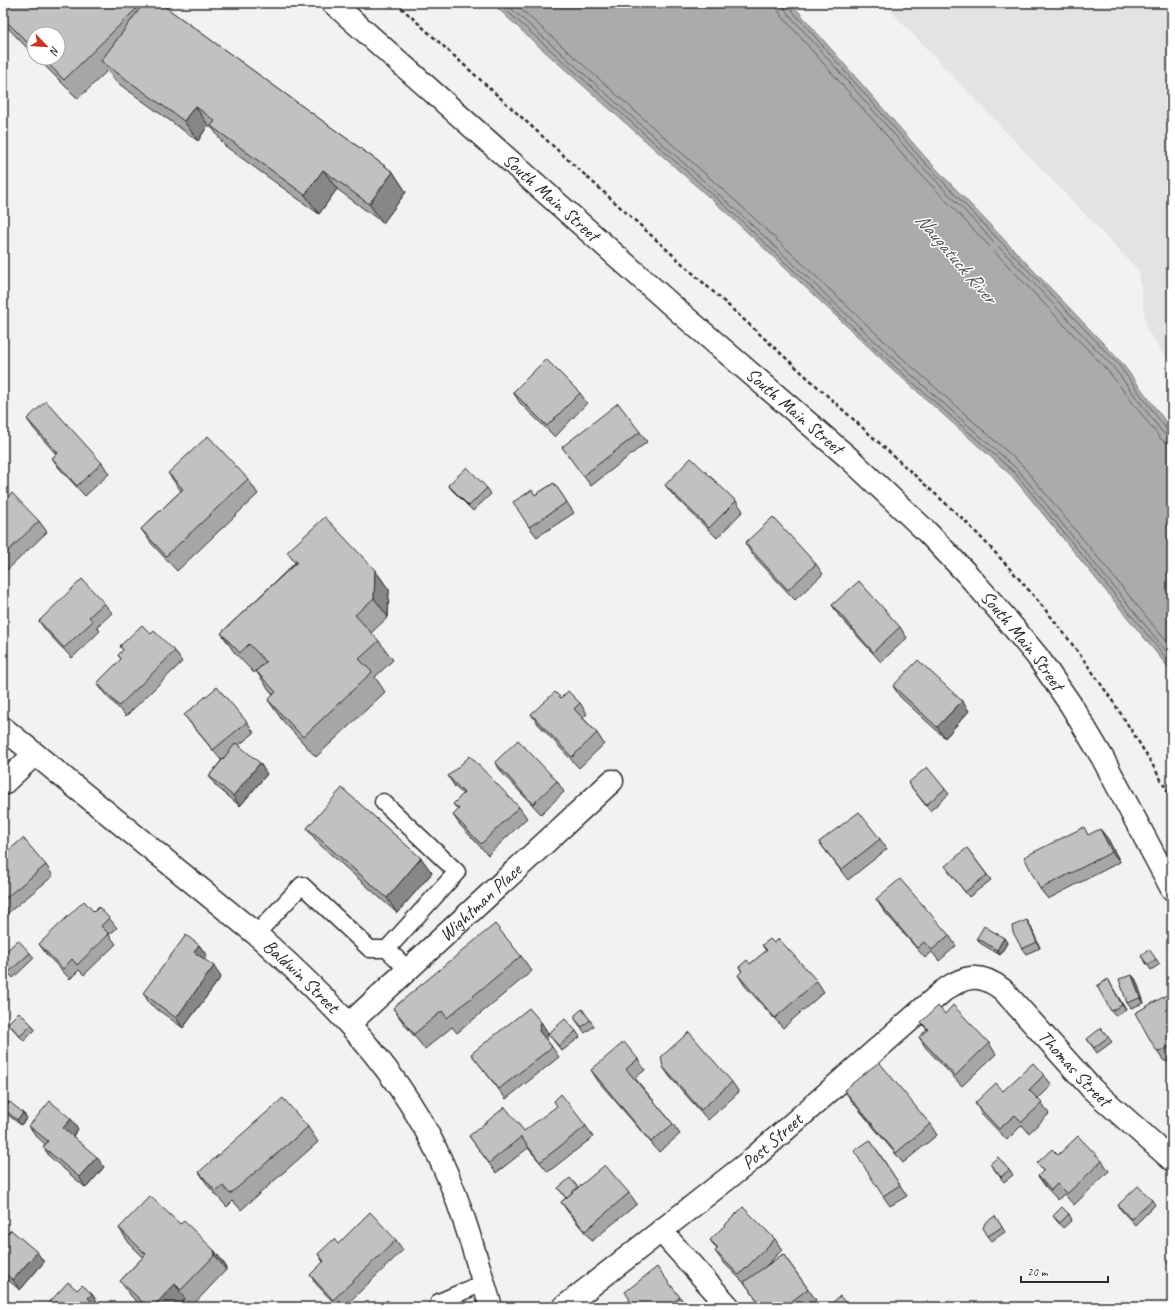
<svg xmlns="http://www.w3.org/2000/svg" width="1175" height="1310" viewBox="0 0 1175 1310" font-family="Caveat,sans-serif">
<rect width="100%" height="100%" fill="#f2f2f2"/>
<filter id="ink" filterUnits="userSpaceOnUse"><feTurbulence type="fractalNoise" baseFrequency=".025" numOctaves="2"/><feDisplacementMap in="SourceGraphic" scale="8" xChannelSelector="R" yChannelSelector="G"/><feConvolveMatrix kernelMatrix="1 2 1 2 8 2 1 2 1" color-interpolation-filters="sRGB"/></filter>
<g filter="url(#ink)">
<path fill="#e3e3e3" d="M883,3H1172V366L1146,329L1139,271Z"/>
<path fill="#ababab" stroke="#787878" d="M492,3H791L926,158L1121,362L1172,430V672L1012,476L890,367L729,215L533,41Z"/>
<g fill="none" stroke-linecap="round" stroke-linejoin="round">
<g stroke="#5e5e5e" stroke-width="1">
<path d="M498,3L732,212L893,365L1015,473L1172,665"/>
<path d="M505,3L735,209L896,361L1018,470L1172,658"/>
<path d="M514,3L739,204L900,356L1022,465L1172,648"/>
<path d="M777,3L778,10L781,15L915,168L1109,372L1160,438L1165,442L1172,443"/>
<path d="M783,3L786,11L920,164L1114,368L1163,433L1167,436L1172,437"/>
<path d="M788,3L789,7L923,161L1118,364L1167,430L1172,432"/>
</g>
<g stroke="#2b2b2b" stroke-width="19">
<g id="service">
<path d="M256,934L302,885L370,949H387L457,872L383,802"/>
<path d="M387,949L408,970"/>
<path d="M441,1307L439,1302L483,1283"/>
</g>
</g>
<g stroke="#2b2b2b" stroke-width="25">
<g id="minor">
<path d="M3,784L35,754"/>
<path id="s1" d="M349,1024L612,781"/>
<path d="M661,1231L729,1307"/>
<path id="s2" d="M564,1307L750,1161L943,991C965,975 981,972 1003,990L1092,1089L1172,1160"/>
</g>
</g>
<g stroke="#2b2b2b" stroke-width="25">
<g id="secondary">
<path id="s3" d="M3,728L256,934C330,1000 402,1071 442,1163C463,1209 476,1259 491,1307"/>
</g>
</g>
<g stroke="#2b2b2b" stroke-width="25">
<g id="primary">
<path id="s4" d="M333,3L676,309L850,459L927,532L968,575L1003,615L1037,656L1071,705L1102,757L1172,889"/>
</g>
</g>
<path stroke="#2b2b2b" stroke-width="2.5" stroke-dasharray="4 3" stroke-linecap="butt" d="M396,3L965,521C1004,561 1042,603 1075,648C1111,696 1143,747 1172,799"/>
<use href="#service" stroke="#fff" stroke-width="16"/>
<use href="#minor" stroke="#fff" stroke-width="22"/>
<use href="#secondary" stroke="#fff" stroke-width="22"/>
<use href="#primary" stroke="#fff" stroke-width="22"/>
</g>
<g fill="#a6a6a6" stroke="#2b2b2b">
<path d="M3,3H164L168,9L393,172L406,192L383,223L337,189L319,214L225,146L213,129L208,125L198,141L115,81L108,70L78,99L37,58H58L34,34V55L3,23Z"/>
<path d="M513,392L580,393L587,403L555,437L520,403Z"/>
<path d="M27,419L102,463L109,474L85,496L59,468L52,458L56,454L34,429Z"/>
<path d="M640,432L647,442L591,486L562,447Z"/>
<path d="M168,473L248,479L258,494L177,571L152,544L141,529L181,491Z"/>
<path d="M554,483L574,513L537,537L529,527L535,495Z"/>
<path d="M448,485L487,488L491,494L473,511L452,490Z"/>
<path d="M665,485L736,501L743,511L717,538L673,495Z"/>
<path d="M3,501L39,521L47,532L3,574Z"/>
<path d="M745,543L816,564L823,574L795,600L752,554Z"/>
<path d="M287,552L375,570L389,590L388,617L371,633L379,641L393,660L375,677L385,692L316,757L282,720L268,700L274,695L270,691L256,671L264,664H263L254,673L234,652L221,633L295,563Z"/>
<path d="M104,603L112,613L97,627L100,631L72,658L46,631L39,621Z"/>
<path d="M832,605L900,627L907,638L881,662L839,616Z"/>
<path d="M151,634L175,651L182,662L126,716L104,693L97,683L121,659L118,655L123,650L120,646Z"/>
<path d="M893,686L962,701L969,711L945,738L900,697Z"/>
<path d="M561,698L580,703L587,714L583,718L597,733L604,744L579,768L538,724L531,714Z"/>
<path d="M184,715L247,722L254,733L239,745L267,774L240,806L216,786L209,776L224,757L221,760L192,725Z"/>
<path d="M495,762L557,781L564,792L541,814L502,773Z"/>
<path d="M448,776L519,807L527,818L488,855L460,825L453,815L458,810L453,804L463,794L455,787Z"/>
<path d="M908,783L945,789L949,794L930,811Z"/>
<path d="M307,828L421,858L432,873L397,913L318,843Z"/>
<path d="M1100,829L1108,839L1120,862L1048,899L1040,889Z"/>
<path d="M880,839L887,849L848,880L819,842Z"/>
<path d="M3,844L8,851L46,865L53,876L3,917Z"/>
<path d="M967,848L991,880L969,897L948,871Z"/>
<path d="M876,899L949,935L956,946L939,961L932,952L925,958L883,910Z"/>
<path d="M94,912L109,918L117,928L109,935L116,944L84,975L79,970L70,979L47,955L39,944Z"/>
<path d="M1030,925L1040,948L1026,954L1022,949Z"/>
<path d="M977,938H1004L1007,943L1000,955L980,943Z"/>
<path d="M774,943L817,981L824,992L783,1028L745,986L738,975L742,972L739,967L750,964L766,951L762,945Z"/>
<path d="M199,945L207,956L204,959L221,977L183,1028L150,1004L143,993Z"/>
<path d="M30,953L34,958L13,978L3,967V954Z"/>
<path d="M521,956L532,971L457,1033L452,1027L425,1049L404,1024L393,1008Z"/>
<path d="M1141,956L1156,959L1160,964L1151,970Z"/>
<path d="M1132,975L1136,980L1144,1003L1131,1008L1127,1003Z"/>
<path d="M1111,985L1126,1010L1115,1016L1111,1011Z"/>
<path d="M1172,992V1060L1167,1062L1163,1060L1156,1050Z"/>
<path d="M582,1009L594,1026L585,1033L575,1019Z"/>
<path d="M945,1014L989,1043L996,1054L962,1086L926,1048L919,1037L927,1030L921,1022Z"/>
<path d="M541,1022L548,1033L547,1040L559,1057L506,1099L479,1064L471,1054Z"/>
<path d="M8,1023L32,1025L35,1030L24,1041L12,1028Z"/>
<path d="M576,1031L580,1037L562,1051L548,1034Z"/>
<path d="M1108,1037L1112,1042L1097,1053L1087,1039Z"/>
<path d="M638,1059L645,1070L635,1078L673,1124L680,1134L659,1152L598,1081L591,1070Z"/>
<path d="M663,1067L732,1082L739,1092L708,1120L670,1077Z"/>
<path d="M1044,1075L1052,1085L1038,1099L1042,1103L1049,1114L1029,1133L1022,1125L1007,1140L982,1114L975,1103L1003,1091Z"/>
<path d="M844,1090L930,1124L937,1135L903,1163L851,1100Z"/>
<path d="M4,1109L23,1113L27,1118L21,1125L8,1115Z"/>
<path d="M71,1119L78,1129L73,1136L104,1167L86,1188L50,1157L43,1147L45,1144L36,1136L29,1126Z"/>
<path d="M586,1126L593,1137L548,1172L528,1148L496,1173L469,1136Z"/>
<path d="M308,1127L318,1142L241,1210L233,1201L227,1207L209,1187L199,1172Z"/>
<path d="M877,1150L907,1196L890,1206L883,1196Z"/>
<path d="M1058,1155L1102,1161L1109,1171L1074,1205L1064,1194L1058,1200L1045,1186L1038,1176L1043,1171L1037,1163Z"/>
<path d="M990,1164L1009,1170L1013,1175L1004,1182Z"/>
<path d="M578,1187L629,1193L637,1204L592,1241L568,1212L561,1202L566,1198L558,1188Z"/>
<path d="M1152,1200L1155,1205L1135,1225L1121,1210L1118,1205Z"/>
<path d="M1069,1214L1072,1220L1063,1228L1057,1221L1053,1216Z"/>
<path d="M995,1216L1005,1232L992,1241L988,1236Z"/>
<path d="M180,1224L214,1250L225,1265L226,1270L192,1306L185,1299L178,1307H142L131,1296L120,1281L143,1257L129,1243L119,1228Z"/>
<path d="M3,1238L44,1262L20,1290L4,1277L3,1278Z"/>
<path d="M775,1239L782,1250L764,1268L783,1254L816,1300L806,1307H762L746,1285L723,1262L715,1251L717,1249L710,1240Z"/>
<path d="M396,1240L403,1250L344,1307H338L317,1285L310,1275L323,1262L318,1254L338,1244Z"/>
<path d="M680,1297L687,1307H621Z"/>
</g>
<g fill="#878787" stroke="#2b2b2b">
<path d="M195,106L208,125L198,141L184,121Z"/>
<path d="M323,170L337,189L319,214L305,195Z"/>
<path d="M393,172L406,192L383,223L369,204Z"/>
<path d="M375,570L389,590L388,617L374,598Z"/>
<path d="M962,701L969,711L945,738L937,727Z"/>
<path d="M260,763L267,774L240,806L233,796Z"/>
<path d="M1100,829L1108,839L1120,862L1112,852Z"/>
<path d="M421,858L432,873L397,913L387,898Z"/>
<path d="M1027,920L1030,925L1040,948L1037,942Z"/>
<path d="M1004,938L1007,943L1000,955L997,950Z"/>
<path d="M199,945L207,956L202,962L194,952Z"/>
<path d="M214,966L221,977L183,1028L176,1018Z"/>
<path d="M1132,975L1136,980L1144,1003L1140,998Z"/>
<path d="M1108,979L1111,985L1126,1010L1122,1005Z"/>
<path d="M541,1022L548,1033L547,1042L539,1031Z"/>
<path d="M5,1098L9,1103L3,1110V1100Z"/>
<path d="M23,1113L27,1118L21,1125L17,1120Z"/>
<path d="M71,1119L78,1129L71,1138L63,1128Z"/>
<path d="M97,1157L104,1167L86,1188L79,1177Z"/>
<path d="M214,1250L225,1265L226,1270L215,1255Z"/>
<path d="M37,1252L44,1262L20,1290L13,1280Z"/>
<path d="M175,1284L185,1299L178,1307H153Z"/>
<path d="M92,1294L99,1304L97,1307L88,1298Z"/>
</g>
<g fill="#c1c1c1" stroke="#2b2b2b">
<path d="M3,3H142L64,80L43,58H58V34H34V49L3,18Z"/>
<path d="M144,3H160L393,172L369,204L323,170L305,195L211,126L215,121L195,106L184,121L101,61Z"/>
<path d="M546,359L580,393L547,426L513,392Z"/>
<path d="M46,401L102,463L77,486L52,458L58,453L27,419Z"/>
<path d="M618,403L640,432L583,476L562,447Z"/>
<path d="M208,436L248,479L166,556L141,529L183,489L168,473Z"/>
<path d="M691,458L736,501L709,528L665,485Z"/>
<path d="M467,467L487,488L469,506L448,485Z"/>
<path d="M554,483L567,502L529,527L513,502L532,490L535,495Z"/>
<path d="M12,493L39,521L3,556V501Z"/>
<path d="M325,517L375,570L374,598L355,615L379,641L359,659L372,672L303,737L268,700L276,692L256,671L266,662L249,644L240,653L221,633L297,562L287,552Z"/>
<path d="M773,517L816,564L788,590L745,543Z"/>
<path d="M82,579L104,603L89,617L93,621L64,648L39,621Z"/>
<path d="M859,581L900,627L873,652L832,605Z"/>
<path d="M142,625L151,634L154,631L175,651L119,706L97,683L121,659L118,655L123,650L120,646Z"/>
<path d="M918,660L962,701L937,727L893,686Z"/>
<path d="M217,687L247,722L213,750L184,715Z"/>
<path d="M568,691L580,703L574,709L597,733L572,757L531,714L555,692L561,698Z"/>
<path d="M518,740L557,781L533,804L495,762Z"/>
<path d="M236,743L260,763L233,796L209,776Z"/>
<path d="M470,756L519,807L481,844L453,815L459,809L453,804L464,793L448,776Z"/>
<path d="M927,767L945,789L926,805L908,783Z"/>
<path d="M342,788L421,858L387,898L307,828Z"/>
<path d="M859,812L880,839L841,870L819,842Z"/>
<path d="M1084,827L1088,835L1100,829L1112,852L1040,889L1024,857Z"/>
<path d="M23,838L46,865L3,900V844L8,851Z"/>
<path d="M967,848L987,875L965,892L945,866Z"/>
<path d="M900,879L949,935L932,950L924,942L917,948L876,899Z"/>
<path d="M84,901L94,912L99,907L109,918L101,926L109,934L77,965L72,959L63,969L39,944Z"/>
<path d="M1027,920L1037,942L1022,949L1013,932L1012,926Z"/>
<path d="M495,924L521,956L447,1018L442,1011L414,1034L393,1008Z"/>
<path d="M984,926L1004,938L997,950L977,938Z"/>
<path d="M186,935L199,945L194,952L214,966L176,1018L143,993Z"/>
<path d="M770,939L774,943L779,939L817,981L775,1018L738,975L742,971L739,967L747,960L750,964L767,950L762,945Z"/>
<path d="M18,940L30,953L9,972L3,966V954Z"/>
<path d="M1149,949L1156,959L1148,965L1141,956Z"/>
<path d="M1132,975L1140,998L1127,1003L1119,979Z"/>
<path d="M1108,979L1122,1005L1111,1011L1097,986Z"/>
<path d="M1172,992V1045L1160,1052L1156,1050L1135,1013Z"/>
<path d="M953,1005L989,1043L955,1076L919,1037L928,1029L921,1022L938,1006L945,1014Z"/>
<path d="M529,1008L541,1022L539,1031L552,1047L499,1089L471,1054Z"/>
<path d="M582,1009L590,1020L582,1027L575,1019V1015Z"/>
<path d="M19,1012L32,1025L20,1036L8,1023Z"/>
<path d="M565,1019L576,1031L559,1046L548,1034Z"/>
<path d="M1101,1028L1108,1037L1094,1048L1087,1039Z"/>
<path d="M689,1032L732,1082L701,1110L663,1067L661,1057Z"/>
<path d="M624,1042L638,1059L626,1069L673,1124L651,1142L591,1070Z"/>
<path d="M879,1062L930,1124L896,1153L844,1090Z"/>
<path d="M1033,1063L1044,1075L1029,1090L1042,1103L1022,1122L1015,1115L999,1129L975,1103L996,1083L1003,1091Z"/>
<path d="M561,1094L586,1126L540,1162L521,1137L489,1163L469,1136L505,1107L524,1131L557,1106L554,1101Z"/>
<path d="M3,1095L5,1098L3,1100Z"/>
<path d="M283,1098L308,1127L230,1194L223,1186L216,1192L199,1172Z"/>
<path d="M50,1101L71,1119L63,1128L97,1157L79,1177L43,1147L48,1141L29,1126Z"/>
<path d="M10,1102L23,1113L17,1120L4,1109Z"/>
<path d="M1078,1136L1102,1161L1067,1194L1057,1184L1051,1190L1038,1176L1044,1170L1037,1163L1052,1149L1058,1155Z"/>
<path d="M870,1140L900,1185L883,1196L854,1151Z"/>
<path d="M998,1157L1009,1170L1001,1177L990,1164Z"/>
<path d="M605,1165L629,1193L585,1231L561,1202Z"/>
<path d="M570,1178L578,1187L566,1198L558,1188Z"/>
<path d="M1138,1186L1152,1200L1131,1219L1118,1205Z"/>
<path d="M150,1196L180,1224L184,1221L214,1250L215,1255L181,1290L175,1284L153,1307H148L120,1281L146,1254L119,1228Z"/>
<path d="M743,1207L775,1239L739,1275L715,1251L718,1248L710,1240Z"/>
<path d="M1062,1207L1069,1214L1060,1223L1053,1216Z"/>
<path d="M370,1212L396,1240L333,1300L310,1275L324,1261L318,1254L334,1239L338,1244Z"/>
<path d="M995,1216L1002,1227L988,1236L983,1228L985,1223Z"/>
<path d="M1172,1227V1238L1167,1231Z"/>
<path d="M11,1230L37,1252L13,1280L3,1272V1238Z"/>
<path d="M783,1254L808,1289L784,1307H762L744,1282Z"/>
<path d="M1172,1258V1268L1167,1262Z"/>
<path d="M657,1267L680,1297L667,1307H621L630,1300L625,1292Z"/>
<path d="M68,1282L77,1290L82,1285L92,1294L88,1298L97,1307H45Z"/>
<path d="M840,1296L849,1307H827Z"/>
<path d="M387,1300L393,1307H379Z"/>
</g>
</g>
<g text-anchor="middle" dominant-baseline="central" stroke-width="3" stroke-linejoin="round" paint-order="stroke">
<g font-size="19" fill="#2b2b2b" stroke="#fff">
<text stroke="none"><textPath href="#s4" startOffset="292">South Main Street</textPath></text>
<text stroke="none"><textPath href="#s4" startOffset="616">South Main Street</textPath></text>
<text stroke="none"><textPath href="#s4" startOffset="940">South Main Street</textPath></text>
<text stroke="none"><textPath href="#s1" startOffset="179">Wightman Place</textPath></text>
<text stroke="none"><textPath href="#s3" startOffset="388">Baldwin Street</textPath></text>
<text stroke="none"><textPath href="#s2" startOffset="666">Thomas Street</textPath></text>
<text stroke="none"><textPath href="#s2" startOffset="266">Post Street</textPath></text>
</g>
<g font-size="20" font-style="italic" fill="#585858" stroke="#fff">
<text transform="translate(956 258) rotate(49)">Naugatuck River</text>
</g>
</g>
<rect width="1175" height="1310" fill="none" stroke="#fff" stroke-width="16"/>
<rect x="8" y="8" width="1159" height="1294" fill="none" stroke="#2b2b2b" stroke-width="1.5" filter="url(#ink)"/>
<g transform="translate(46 46) rotate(115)"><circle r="19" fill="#ffffff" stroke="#aaaaaa"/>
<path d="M0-3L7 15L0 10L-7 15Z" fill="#c8321e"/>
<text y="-6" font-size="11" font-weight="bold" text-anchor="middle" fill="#2b2b2b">N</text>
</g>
<path d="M1021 1276v6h87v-6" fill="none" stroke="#2b2b2b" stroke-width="2"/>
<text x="1027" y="1276" font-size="12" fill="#2b2b2b" stroke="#ffffff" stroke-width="3" paint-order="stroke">20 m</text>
</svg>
